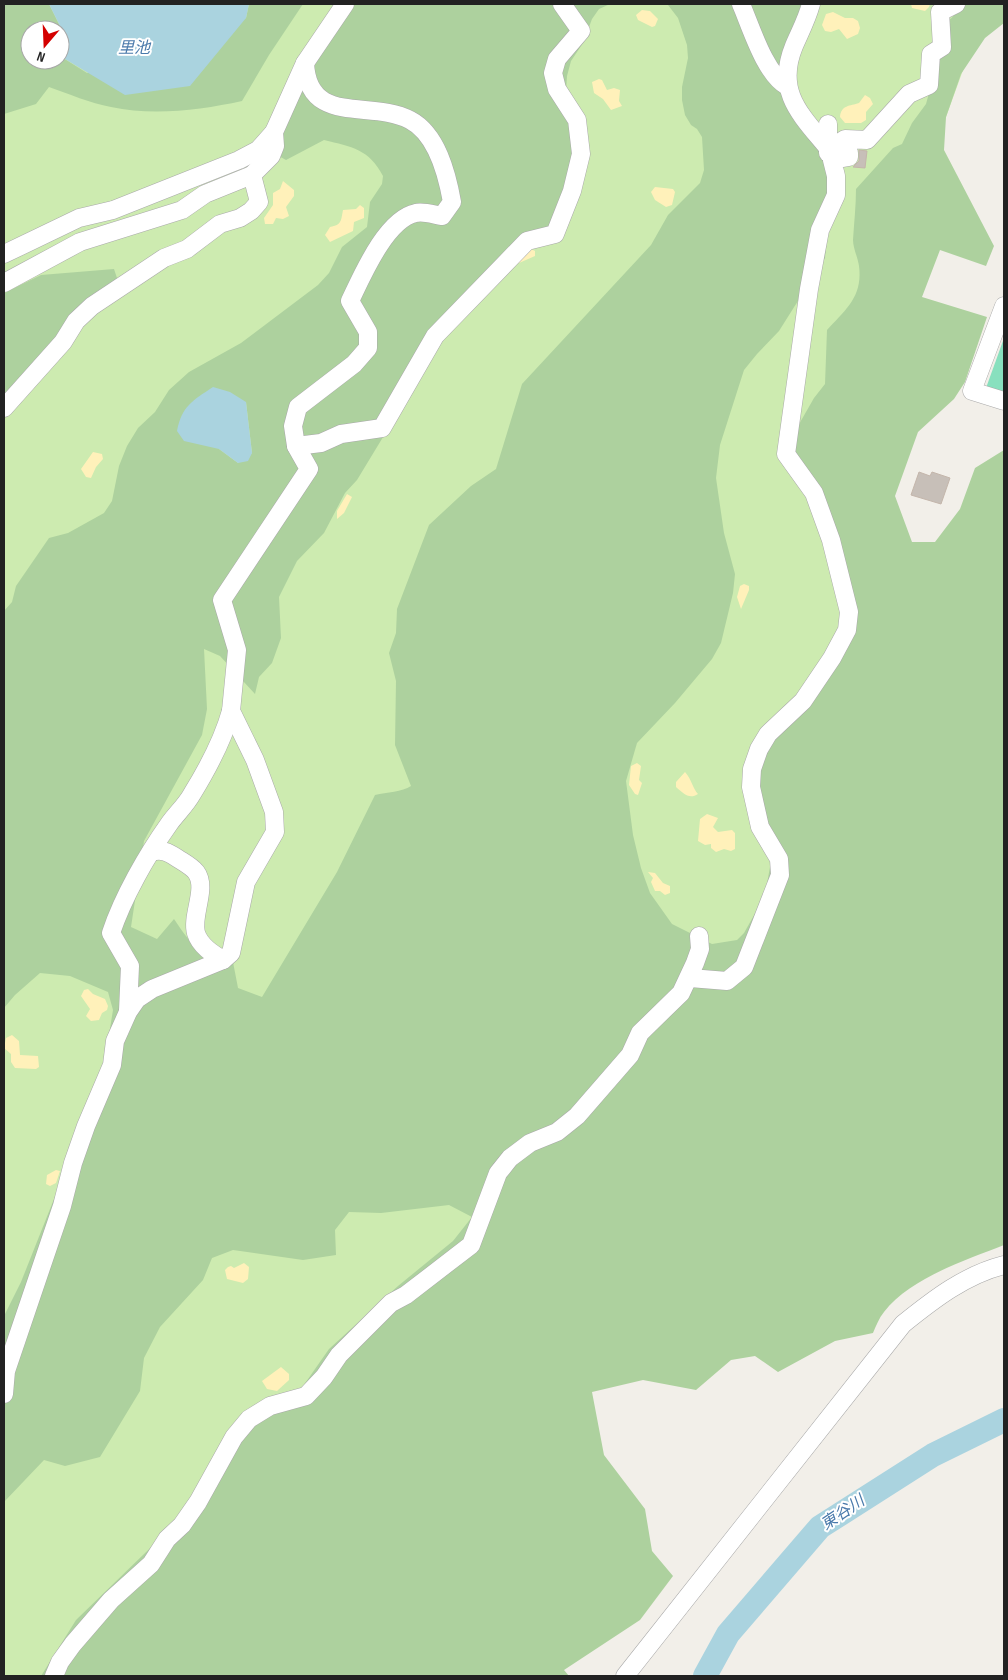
<svg xmlns="http://www.w3.org/2000/svg" width="1008" height="1680" viewBox="0 0 1008 1680" font-family="'Sofia Sans Condensed','Noto Sans JP',sans-serif">
<rect width="100%" height="100%" fill="#f2efe9"/>
<path fill="#cdebb0" fill-rule="evenodd" d="M4,4H987L888,277L786,1040L130,1676H4ZM30,30H60V60H30Z"/>
<g fill="#add19e" fill-rule="evenodd">
<path d="M4,4H49L61,28L60,36V30H30V60H60V56L87,73L246,18L249,4H303L269,55L242,101C201,110 153,116 111,107C90,103 69,94 49,87L36,104L4,114Z"/>
<path d="M340,4H610L599,9L592,19L583,43L571,61L567,76L566,91L577,111L572,205L472,302L434,353L357,480L345,493L324,533L297,561L279,597L281,638L272,663L259,677L255,694L220,656L204,649L207,709L202,735L144,841L131,927L157,939L174,919C195,950 198,953 233,962L238,988L262,997L337,872L375,795C387,792 402,792 411,786L395,745L396,681L389,653L396,633L397,609L429,525L471,486L496,469L522,384L651,245L668,215L700,183L704,170L702,137L697,129L691,125L685,115L682,100V87L688,58L687,45L678,18L668,5L664,4H815L791,81L843,182L828,228L825,258L779,331L757,354L744,370L720,445L716,478L724,533L735,574L733,593L721,643L712,659L675,703L637,743L626,781L633,835L641,868L650,893L672,924L712,944L737,940L744,933L762,901L767,884L771,861L745,782L791,704L844,626L817,513L787,463L798,426L814,398L825,384L827,330C845,310 863,297 859,266C858,258 853,248 853,240C854,223 856,206 856,189L893,148L902,144L912,123L926,104L934,75L938,28C947,21 958,16 959,4H1004V23L985,38L961,74L946,117L944,150L994,246L986,266L940,250L922,297L987,317L965,382L954,399L918,432L895,496L912,542H935L960,509L975,468L1004,450V1245C966,1260 910,1278 884,1312C879,1318 876,1326 873,1333L835,1341L778,1372L755,1356L731,1360L696,1390L643,1380L592,1392L604,1455L645,1509L652,1551L673,1576L640,1620L564,1670L569,1676H41L76,1620L177,1522L230,1434L301,1389L329,1349L398,1286L453,1241L472,1217L449,1205L381,1213L349,1212L335,1230L336,1255L303,1260L233,1250L212,1258L203,1280L160,1327L144,1358L140,1391L100,1457L65,1466L44,1460L4,1502V1316L21,1282L102,1078L113,1010L108,992L70,976L40,973L15,995L4,1008V611L12,602L16,586L49,538L68,533L104,513L112,501L119,466L127,446L138,428L155,412L169,390L189,372L241,343L318,285L329,273L342,247L367,227L370,202L382,184L383,176C369,149 352,147 324,140L286,160L257,144ZM246,402L252,453L238,463L219,449Z"/>
<path d="M114,269L121,290L97,308L4,413V293L41,275Z"/>
</g>
<g fill="#fff1ba">
<path d="M911,4H930L929,7L925,11L912,8Z"/>
<path d="M642,10L650,11L658,19L655,26L652,27L638,20L636,15Z"/>
<path d="M833,12L845,18H853L858,21L860,28L858,34L847,39L839,29L831,32L825,31L822,25L826,14Z"/>
<path d="M599,79L602,80L607,90L614,88L620,90L619,101L622,106L611,110L603,99L594,93L592,82Z"/>
<path d="M865,95L870,98L873,104L866,112V120L861,123H845L840,117C841,105 850,106 859,103Z"/>
<path d="M283,181L294,190V196L286,207L289,216L283,219L276,218L273,224H265L264,218L273,205V193L280,189Z"/>
<path d="M655,187L673,189L675,192L672,205L666,207L655,200L651,192Z"/>
<path d="M360,205L364,208V218L354,222L353,231L330,242L325,235L330,227C342,225 341,220 343,210L356,209Z"/>
<path d="M531,249L535,251V256L519,263L517,261Z"/>
<path d="M93,452L102,454L103,459L96,467L91,478L86,477L81,469Z"/>
<path d="M347,494L352,497L344,513L337,519V511Z"/>
<path d="M744,584L749,586V590L741,609L737,597L740,586Z"/>
<path d="M637,763L641,766L639,780L642,783L638,795L635,794L629,785L631,766Z"/>
<path d="M685,772C692,780 693,789 698,794C689,800 683,793 676,787V782Z"/>
<path d="M707,814L718,818L713,827L718,832L732,830L735,833V849L731,851L724,849L716,852L711,848V844L705,845L698,841L700,819Z"/>
<path d="M648,872L655,873L663,883L670,886V893L665,895L660,891H655L651,882L653,878Z"/>
<path d="M88,989L93,994L105,999L108,1006L107,1010L102,1013L99,1020L91,1021L86,1016L90,1009L81,996L84,990Z"/>
<path d="M12,1035L19,1041L20,1055L38,1056L39,1067L36,1069L15,1068L11,1062V1054L4,1048L6,1038Z"/>
<path d="M56,1170L60,1171L56,1183L50,1186L46,1184L47,1175Z"/>
<path d="M244,1263L249,1267L248,1279L243,1283L227,1279L225,1270L228,1267L231,1266L234,1268Z"/>
<path d="M281,1367L289,1374V1380L277,1391L267,1389L262,1381Z"/>
</g>
<path fill="#88e0be" d="M1004,338V394L986,388Z"/>
<g fill="#aad3df">
<path d="M49,4H249L246,18L190,86L125,95L60,56L61,28Z"/>
<path d="M213,387L230,392L246,402L252,453L248,461L238,463L219,449L184,441L177,431C182,406 192,401 213,387Z"/>
</g>
<g fill="none" stroke-linecap="round" stroke-linejoin="round">
<path stroke="#aad3df" stroke-width="24" d="M705,1676L728,1634L820,1527L933,1455L1004,1420"/>
</g>
<g fill="#c7bfb8" stroke="#c4b6ab">
<path d="M859,150L867,151L865,168L853,167L859,161Z"/>
<path d="M919,472L930,476L932,472L950,478L941,504L911,495Z"/>
</g>
<g fill="none" stroke-linecap="round" stroke-linejoin="round">
<g stroke="#a9a9a9" stroke-width="19">
<g id="minor">
<path d="M741,4C751,27 765,74 787,86"/>
<path d="M811,4C807,19 800,32 794,46C775,92 801,115 828,148L836,145"/>
<path d="M828,153V124"/>
<path d="M4,254L79,218L113,210L239,160L258,150L274,132"/>
<path d="M4,283L80,242L182,210L205,194L252,175"/>
<path d="M1004,306L972,391L1004,401"/>
<path d="M4,408L63,342L76,321L92,306L164,258L187,249L220,224L240,218L251,211L259,202L252,175L271,156L275,146L274,132L305,63L345,4"/>
<path d="M296,446L321,443L341,434L382,428L435,336L527,241L555,234L572,191L581,154L577,120L557,89L553,73L557,59L581,31L562,4"/>
<path d="M151,852C162,849 168,852 177,858C183,862 191,866 196,872C208,888 191,915 196,933C200,946 213,954 223,960"/>
<path d="M690,978L727,981L744,967L780,875L779,859L760,827L751,787L752,769L759,749L768,734L803,701L832,658L847,630L849,612L831,540L814,493L786,454L809,289L820,230L836,195V176L832,160L849,157V153L837,149L836,145L845,139L867,140L909,94L929,85L931,54L942,47L940,12L956,4"/>
<path d="M128,1011L130,966L111,933C123,897 147,855 169,824C176,814 186,805 192,794C208,768 223,740 231,711"/>
<path d="M4,1394L6,1371L62,1206L73,1163L86,1126L112,1065L115,1041L128,1012L137,999L152,989L223,960L231,953L246,882L275,832L274,812L255,760L231,711L237,650L222,600L309,469L296,446L293,426L298,407L354,364L368,348V332L350,301C362,276 386,219 416,213C423,211 435,215 442,216L452,202C447,174 437,134 410,120C371,99 308,127 305,63"/>
<path d="M54,1676L60,1662L73,1644L111,1600L151,1564L167,1539L182,1525L198,1502L234,1437L249,1419L270,1406L306,1396L324,1377L339,1355L391,1303L406,1295L471,1245L498,1173L510,1158L530,1143L557,1132L577,1116L630,1055L640,1033L681,993L695,963L700,949L699,936"/>
<path d="M625,1676L903,1324C934,1299 965,1275 1004,1265"/>
</g>
</g>
<use href="#minor" stroke="#fff" stroke-width="18"/>
</g>
<g text-anchor="middle" dominant-baseline="central" stroke-width="4" stroke-linejoin="round" paint-order="stroke">
<g font-size="16" font-style="italic" fill="#4a7aab" stroke="#fff">
<text x="134" y="48">里池</text>
<text transform="translate(843 1513) rotate(-34)">東谷川</text>
</g>
</g>
<rect width="1008" height="1680" fill="none" stroke="#222222" stroke-width="10"/>
<g transform="translate(45 45) rotate(199)"><circle r="24" fill="#ffffff" stroke="#a7a7a7"/>
<path d="M0-4L9 19L0 12L-9 19Z" fill="#d40000"/>
<text y="-8" font-size="14" font-weight="bold" text-anchor="middle" fill="#222222">N</text>
</g>
</svg>
